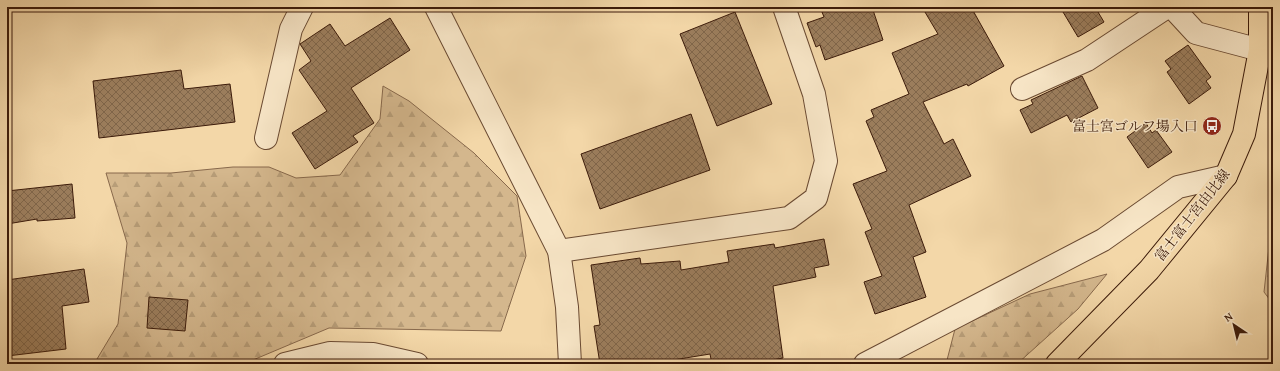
<svg xmlns="http://www.w3.org/2000/svg" width="1280" height="371" viewBox="0 0 1280 371" font-family="'Gentium Book Plus','Noto Serif JP',serif">
<defs>
<pattern id="forest-firs" width="22" height="20" patternUnits="userSpaceOnUse"><rect width="22" height="20" fill="#d4b78d"/><path d="M5 1l3.5 6h-7zM16 11l3.5 6h-7z" fill="#b79d78"/></pattern>
<pattern id="building-cross-hatch" width="8" height="8" patternUnits="userSpaceOnUse"><rect width="8" height="8" fill="#9b7d5c"/><path d="M0 0l8 8M0 8l8-8" fill="none" stroke="#80664a"/></pattern>
</defs>
<rect width="100%" height="100%" fill="#f3d7a8"/>
<filter id="stains"><feTurbulence type="fractalNoise" baseFrequency=".005" numOctaves="4"/><feColorMatrix values="0 0 0 0 .2 0 0 0 0 .09 0 0 0 0 .02 0 0 0 .5 -.17"/></filter>
<radialGradient id="worn" r=".72"><stop offset=".6" stop-color="#630" stop-opacity="0"/><stop offset="1" stop-color="#630" stop-opacity=".3"/></radialGradient>
<g fill="url(#forest-firs)" stroke="#88694c">
<path d="M383,86L409,101L474,153L517,196L526,256L501,331L329,328L253,360L249,364H94L118,324L127,243L106,173H171L233,167H269L296,178L340,175L380,119Z"/>
<path d="M1271,229L1273,231V304L1264,292Z"/>
<path d="M1107,274L1078,309L1017,364H946L955,329L1030,294Z"/>
</g>
<g fill="url(#building-cross-hatch)" stroke="#3c1b0a">
<path d="M835,7H872L883,40L825,60L820,45L816,47L807,23L824,17L822,12Z"/>
<path d="M922,7H971L1004,66L968,86L967,84L923,102L944,144L953,139L971,176L909,205L926,252L913,257L926,297L875,314L864,282L882,276L865,232L872,229L853,184L887,171L866,121L874,117L871,110L909,94L892,53L938,34Z"/>
<path d="M1060,7H1095L1104,22L1078,37Z"/>
<path d="M735,12L772,104L717,126L680,34Z"/>
<path d="M390,18L410,50L351,88L374,123L353,136L358,142L315,169L292,133L327,111L299,70L311,61L300,44L330,24L345,46Z"/>
<path d="M1188,45L1211,77L1206,81L1211,88L1189,104L1167,72L1171,69L1165,61Z"/>
<path d="M181,70L184,89L230,84L235,122L99,138L93,81Z"/>
<path d="M1082,76L1098,108L1071,122L1067,115L1031,133L1020,110L1033,104L1031,100Z"/>
<path d="M691,114L710,170L600,209L581,154Z"/>
<path d="M1146,123L1152,133L1156,130L1172,152L1148,168L1127,137Z"/>
<path d="M72,184L75,218L37,221V219L7,224V191Z"/>
<path d="M824,239L829,265L814,268L816,277L773,286L783,358L749,364H712L710,354L667,361V364H600L594,326L600,325L591,265L640,258L641,264L680,261L681,270L729,262L727,251L774,244L775,248Z"/>
<path d="M84,269L89,302L62,306L66,349L7,356V280Z"/>
<path d="M149,297L188,300L185,331L147,328Z"/>
</g>
<g fill="none" stroke-linecap="round" stroke-linejoin="round">
<g stroke="#6a4a32" stroke-width="24">
<g id="minor">
<path d="M1172,7L1196,33L1260,50L1273,56"/>
<path d="M1022,89L1087,60L1167,7"/>
<path d="M266,138L291,29L302,7"/>
<path d="M559,251L789,218L816,198L826,161L814,94L784,7"/>
</g>
</g>
<g stroke="#6a4a32" stroke-width="24">
<g id="tertiary">
<path d="M436,7L559,251L567,307L570,364"/>
<path d="M285,364L330,353L373,354L417,364"/>
<path d="M865,364L1103,240L1178,187L1226,176"/>
</g>
</g>
<g stroke="#3c1b0a" stroke-width="24">
<path id="primary" d="M1057,364L1149,270L1226,176L1244,134L1260,50V7"/>
</g>
<use href="#minor" stroke="#f7e5c6" stroke-width="22"/>
<use href="#tertiary" stroke="#f7e5c6" stroke-width="22"/>
<use href="#primary" stroke="#f3d7a8" stroke-width="22"/>
</g>
<defs>
<g id="bus-disc" transform="scale(1)"><circle r="9.5" fill="#8f2418" stroke="#f7e5c6"/><path d="M-5-6H5V4H4V6H2V4H-2V6H-4V4H-5ZM-3.5-4V0h7V-4ZM-3.5 1.2v1.5H-2V1.2ZM2 1.2v1.5H3.5V1.2Z" fill="#fff"/></g>
</defs>
<g fill-rule="evenodd">
<use href="#bus-disc" x="1212" y="126"/>
</g>
<g text-anchor="middle" dominant-baseline="central" stroke-width="3" stroke-linejoin="round" paint-order="stroke">
<g font-size="14" fill="#3c1b0a" stroke="#f7e5c6" text-anchor="end">
<text x="1198" y="126">富士宮ゴルフ場入口</text>
</g>
<g font-size="14" fill="#3c1b0a" stroke="#f7e5c6">
<text transform="translate(1192 215) rotate(-52)">富士富士宮由比線</text>
</g>
</g>
<rect width="1280" height="371" fill="none" stroke="#f3d7a8" stroke-width="24"/>
<rect x="8" y="8" width="1264" height="355" fill="none" stroke="#3c1b0a" stroke-width="2"/>
<rect x="12" y="12" width="1256" height="347" fill="none" stroke="#3c1b0a"/>
<g transform="translate(1234 325) rotate(325)" stroke="#f7e5c6" stroke-width="3" paint-order="stroke">
<path d="M0-3L7 15L0 10L-7 15Z" fill="#3c1b0a"/>
<text y="-6" font-size="11" font-weight="bold" text-anchor="middle" fill="#3c1b0a">N</text>
</g>
<rect width="100%" height="100%" filter="url(#stains)"/>
<rect width="100%" height="100%" fill="url(#worn)"/>
</svg>
